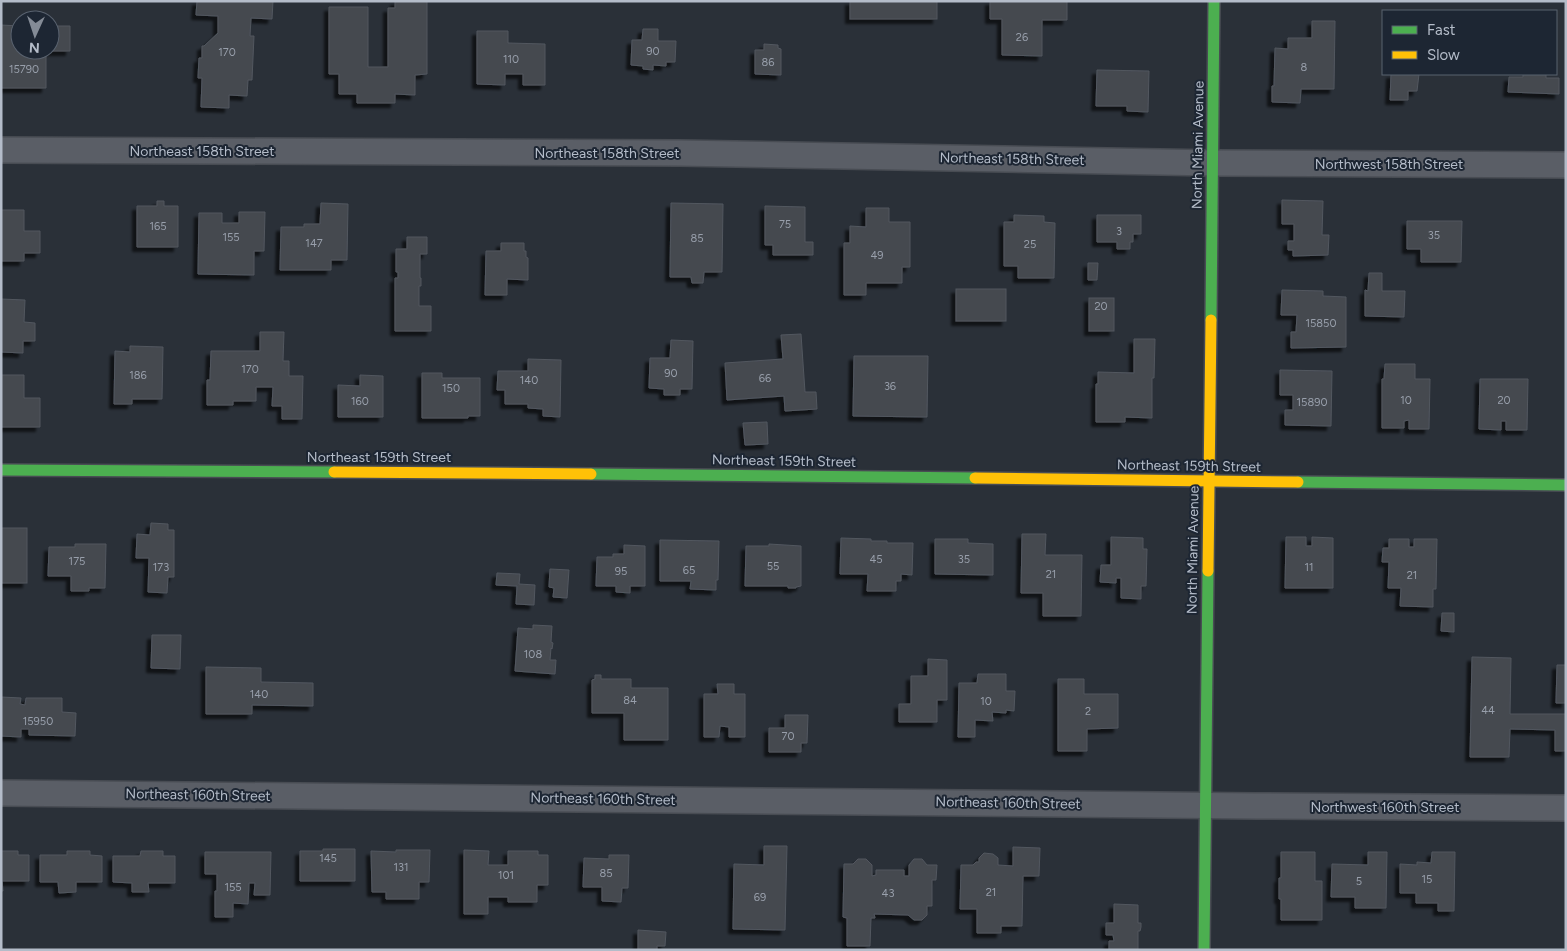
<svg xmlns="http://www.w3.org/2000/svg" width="1567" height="951" viewBox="0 0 1567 951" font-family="Figtree,sans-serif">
<defs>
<filter id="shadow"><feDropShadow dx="-4.5" dy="4.5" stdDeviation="1" flood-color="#0009"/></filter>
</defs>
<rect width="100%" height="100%" fill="#2a3038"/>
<g fill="#444950" stroke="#52575f" filter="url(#shadow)">
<path d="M197,1H273L272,19L251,18L250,36H254L252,80H248L247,96L229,95V108L201,107L202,78H198L199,58H202V46H204L218,33V16L196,15Z"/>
<path d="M395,1H427V74L415,75V95L395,94V103H357V94H339V74H329V7H368V67H388V8H395Z"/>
<rect x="850" y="1" width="87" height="18"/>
<path d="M990,1H1067V20H1042V56L1002,55V19H990Z"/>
<path d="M1312,21H1335L1334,89H1301L1300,103L1272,102V86H1274L1275,48L1288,49V38H1312Z"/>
<path d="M1,25L20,26V50H50V26H70V51H46V88H1Z"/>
<path d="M643,29H658V41H676L675,62H666V66L653,65V70L643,69V66L631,65L632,40H642Z"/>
<path d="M477,31H508V43L545,44V85H523V74H505V85L477,84Z"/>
<path d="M764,44L778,45V48L781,49V75L755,74V50H764Z"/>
<path d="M1097,70L1149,71L1148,112L1127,111V106H1096Z"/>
<path d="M1391,74H1419L1417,91H1408V100H1390Z"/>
<path d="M1523,74H1546V78H1559V94L1508,92L1509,77H1523Z"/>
<path d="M1282,200L1323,201L1322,235H1329L1328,255L1293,256V250H1288V241H1294V224H1282Z"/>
<path d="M157,201H164V206H178V247H137V206H157Z"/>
<path d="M321,203L348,204L347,260H331V270H280L281,227H304V224H320Z"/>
<path d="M671,203L723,204L722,272H704L703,283H692L691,277H670Z"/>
<path d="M765,206L805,207V242H813V255H773V245H765Z"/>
<path d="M866,208H889V222H910V267H902V283H866V295H844V243H850V226L866,227Z"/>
<path d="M1,210H24V231H40V253H24V261H1Z"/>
<path d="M239,212H265L264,251H254V275L198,274L199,213H222V223H239Z"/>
<path d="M1014,215L1044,216V222L1055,223L1054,278H1018V266H1004V222H1014Z"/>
<path d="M1097,215H1141V234H1133V242H1130V249H1117V242H1097Z"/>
<path d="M1407,221H1462L1461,262H1421V249H1407Z"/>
<path d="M407,237H427V254H420V278H421V286H419V306H431V331H395V278H398V272H396V249H407Z"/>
<path d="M501,243H524V251H526V257L528,258V280L507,279V295H485L486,251H501Z"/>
<path d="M1088,263H1098L1097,280H1088Z"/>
<path d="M1369,273H1382V291H1405L1404,317L1365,316V290L1368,291Z"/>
<rect x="956" y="289" width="50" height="32"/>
<path d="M1282,290L1323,291V296L1346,297V347L1291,348V332H1296L1297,315H1281Z"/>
<rect x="1089" y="298" width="25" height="33"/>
<path d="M1,299L25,300L24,322L35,323V341H23V353L1,352Z"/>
<path d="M260,332H284L283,361H289V376H303L302,419H282V406H272L273,387H256V401H233V405H207V380H210L211,351H260Z"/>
<path d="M801,334L805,392H816L817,409L785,411L784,396L727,400L725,363L783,359L781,335Z"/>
<path d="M1134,339H1155L1154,378H1152V418L1125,417V422H1096V384H1098V372L1134,373Z"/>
<path d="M671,340L693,341L692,389H680V395H664V389L649,388L650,358H670Z"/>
<path d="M130,346L163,347L162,399H132V404H114L115,351L130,352Z"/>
<path d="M854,356H928L927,417L853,416Z"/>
<path d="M528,359L561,360L560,417L543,416V409L528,408V404H505V390H497L498,371H528Z"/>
<path d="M1385,364H1415V379H1430L1429,429H1409V420L1404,421V428H1382V379H1384Z"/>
<path d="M1280,370L1332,371L1331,426L1285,425V410H1293V395H1280Z"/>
<path d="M422,373H442V378H480V416H468V418H422Z"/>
<path d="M1,375H24V398H40V427H1Z"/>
<path d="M360,375L383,376V417H338V385L360,386Z"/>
<path d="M1480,379H1528L1527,430H1506V421H1501V430L1479,429Z"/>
<path d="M767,422L768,444L745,445L743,423Z"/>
<path d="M151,523L168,524V530H174V577H168L167,593L148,592L149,558H136L137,534L150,535Z"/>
<rect x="1" y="528" width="26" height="55"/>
<path d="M1022,534H1046L1045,555H1082L1081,616H1043V593H1021Z"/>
<path d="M1111,537L1143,538V549H1147L1146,586H1141V599L1121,598V578H1116V583L1100,582L1101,565H1111Z"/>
<path d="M1286,537H1306V546H1312V537L1333,538V588H1285Z"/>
<path d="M841,538L871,539V541H887V543H913L912,575L901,574V581H896V591H867L868,574H840Z"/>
<path d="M935,539H968V543L993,544V575L935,574Z"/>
<path d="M1389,539H1409V547H1414V539H1437L1436,589H1433V607L1400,606L1401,588H1388L1389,562H1382L1383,548H1389Z"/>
<path d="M660,540L719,541L718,580H716V590L690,589L691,581H660Z"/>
<path d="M75,544H106L105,588H89V591H71V576H48L49,547H75Z"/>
<path d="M769,544L801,546V586L796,587V588H788V586H745L746,546H769Z"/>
<path d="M624,545L645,546V586H630V593L616,592V586H596L597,557H613V554H624Z"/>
<path d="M550,569L569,570L567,598L553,597L554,588L549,587Z"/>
<path d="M497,573L520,574L519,584L535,585L534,605L516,604L517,586L496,585Z"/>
<path d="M1442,613H1454V632L1441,631Z"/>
<path d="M533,625L552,626L551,642L553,643L552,649L551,648L550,660H556L555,674L515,671L518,628L533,629Z"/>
<path d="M152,635H181L180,669L151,668Z"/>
<path d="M1472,657L1511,658L1510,714H1566V751H1555V730L1510,729L1509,757H1470Z"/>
<path d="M928,659L947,660V700H937V722H899V704H911V676H928Z"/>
<path d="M1557,665H1566V703H1556Z"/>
<path d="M206,667L261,668V682L313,683V706L252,705V714H206Z"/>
<path d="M978,674H1006V691H1015L1014,711L1006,710V713L992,712L993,721L975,720V737H958L959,683H977Z"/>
<path d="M595,675H601V679H631V688H668V740H624V713H592V680L595,679Z"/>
<path d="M1058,679H1084V694H1118V728L1087,729V751H1058Z"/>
<path d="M717,684H734V694H745V737H729V727L720,726L719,737H704V694H718Z"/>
<path d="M1,697L21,698L20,704L25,705L26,698H62V712L76,713L75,736L29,735V729H21V737L1,736Z"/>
<path d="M785,715H808L807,743H801V752H769V728H785Z"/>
<path d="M764,846H787L785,930L733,929L734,864L764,865Z"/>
<path d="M1013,847L1040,848L1039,876H1023L1022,926H1001V933H977V909H960L961,865H973L976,862H979V858L984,853L993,854L998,858V865L1013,866Z"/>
<path d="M323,849H355V881H300V851H323Z"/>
<path d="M396,850H430L429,882H419V899H386V892H372L371,851L396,852Z"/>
<path d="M464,850L489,851L488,865H508V851H538V855H548V885H537V902H508V897H488V914H464Z"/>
<path d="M1,851H18V855H29V881H2L3,891H1Z"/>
<path d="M67,851H90V855L102,856V882H76V892L59,893L58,882H40V855H67Z"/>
<path d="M141,851H163V856H175V883H148L149,892H132V883L113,882V856H140Z"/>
<path d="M205,852H271L270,895H254L255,883H249L248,904L233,903V917H215V891H217V874H205Z"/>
<path d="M1281,852H1315V881H1322V920H1281V899H1279V878H1281Z"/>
<path d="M1368,852H1387L1386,908H1355V897H1331L1332,864L1368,865Z"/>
<path d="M1432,852H1455L1454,911H1438V903H1416V893H1400V864L1417,865V862L1431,863Z"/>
<path d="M609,855H629L628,888H622L621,902L602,901V887H583L584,858L609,859Z"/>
<path d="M858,859H866L872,865V876L876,875V870H904V876H909V865L914,859H922L927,865H937L936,880H932V906H927V915L922,920H914L908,915L874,914L875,918H871L870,946H847V918L843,917L844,864H853Z"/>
<path d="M1114,904L1138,905V923H1141V927L1140,931H1138V950H1109V941H1114L1113,935H1106V923H1114Z"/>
<path d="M638,930L666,932L665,946H657V950H638Z"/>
</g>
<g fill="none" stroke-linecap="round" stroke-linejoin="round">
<g stroke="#484c53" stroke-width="28">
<g id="street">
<path d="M1,150L679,153L1213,163L1566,165"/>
<path d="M1,793L1256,806L1566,808"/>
</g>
</g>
<g stroke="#484c53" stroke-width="14">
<g id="fast">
<path d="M1211,320L1214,1"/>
<path d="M1,470L334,472"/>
<path d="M591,474L975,478"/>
<path d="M1298,482L1566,485"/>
<path d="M1204,950L1208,571"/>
</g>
</g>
<g stroke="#484c53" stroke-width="14">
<g id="slow">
<path d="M334,472L591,474"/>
<path d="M975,478L1298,482"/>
<path d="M1208,571L1211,320"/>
</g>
</g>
<use href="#street" stroke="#5a5e66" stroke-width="25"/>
<use href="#fast" stroke="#4caf50" stroke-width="11"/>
<use href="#slow" stroke="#ffc107" stroke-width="11"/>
</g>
<g text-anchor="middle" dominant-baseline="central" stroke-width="4" stroke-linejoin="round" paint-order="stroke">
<g font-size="11" fill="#989fab">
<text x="1022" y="37">26</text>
<text x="653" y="51">90</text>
<text x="227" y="52">170</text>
<text x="511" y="59">110</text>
<text x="768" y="62">86</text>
<text x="1304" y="67">8</text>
<text x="24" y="69">15790</text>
<text x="785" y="224">75</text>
<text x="158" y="226">165</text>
<text x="1119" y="231">3</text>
<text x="1434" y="235">35</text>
<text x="231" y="237">155</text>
<text x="697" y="238">85</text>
<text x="314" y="243">147</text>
<text x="1030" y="244">25</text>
<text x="877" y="255">49</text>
<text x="1101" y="306">20</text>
<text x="1321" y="323">15850</text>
<text x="250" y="369">170</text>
<text x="671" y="373">90</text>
<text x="138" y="375">186</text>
<text x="765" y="378">66</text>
<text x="529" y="380">140</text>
<text x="890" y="386">36</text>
<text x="451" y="388">150</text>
<text x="1406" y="400">10</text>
<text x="1504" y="400">20</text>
<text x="360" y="401">160</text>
<text x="1312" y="402">15890</text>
<text x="876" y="559">45</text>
<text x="964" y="559">35</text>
<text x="77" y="561">175</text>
<text x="773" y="566">55</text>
<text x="161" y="567">173</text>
<text x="1309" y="567">11</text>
<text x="689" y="570">65</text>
<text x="621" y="571">95</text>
<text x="1051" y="574">21</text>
<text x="1412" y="575">21</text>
<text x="533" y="654">108</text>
<text x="259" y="694">140</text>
<text x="630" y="700">84</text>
<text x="986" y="701">10</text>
<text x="1488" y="710">44</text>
<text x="1088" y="711">2</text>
<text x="38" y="721">15950</text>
<text x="788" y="736">70</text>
<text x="328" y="858">145</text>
<text x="401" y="867">131</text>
<text x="606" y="873">85</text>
<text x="506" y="875">101</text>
<text x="1427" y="879">15</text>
<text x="1359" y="881">5</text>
<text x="233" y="887">155</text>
<text x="991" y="892">21</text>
<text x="888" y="893">43</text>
<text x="760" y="897">69</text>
</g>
<g font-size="14" fill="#b4bcc9" stroke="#1d2633">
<text transform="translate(1198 145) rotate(-89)">North Miami Avenue</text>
<text x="202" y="151">Northeast 158th Street</text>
<text x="607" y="153">Northeast 158th Street</text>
<text transform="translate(1012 159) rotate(1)">Northeast 158th Street</text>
<text x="1389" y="164">Northwest 158th Street</text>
<text x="379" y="457">Northeast 159th Street</text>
<text transform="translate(784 461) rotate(1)">Northeast 159th Street</text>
<text transform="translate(1189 466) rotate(1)">Northeast 159th Street</text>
<text transform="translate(1193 550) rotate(-89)">North Miami Avenue</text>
<text transform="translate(198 795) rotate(1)">Northeast 160th Street</text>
<text transform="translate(603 799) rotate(1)">Northeast 160th Street</text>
<text transform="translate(1008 803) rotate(1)">Northeast 160th Street</text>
<text x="1385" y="807">Northwest 160th Street</text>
</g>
</g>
<rect width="1567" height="951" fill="none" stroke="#b4bcc9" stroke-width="5"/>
<rect x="1382" y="10" width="175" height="65" fill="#1d2633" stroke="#59626f"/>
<rect x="1392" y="26" width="25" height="8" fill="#4caf50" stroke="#59626f"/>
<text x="1427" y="35" font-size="15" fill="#b4bcc9">Fast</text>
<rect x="1392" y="51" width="25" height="8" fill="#ffc107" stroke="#59626f"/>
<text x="1427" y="60" font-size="15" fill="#b4bcc9">Slow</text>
<g transform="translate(35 35) rotate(183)"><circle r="24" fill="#1d2633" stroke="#59626f"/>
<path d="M0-4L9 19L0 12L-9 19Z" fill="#848b96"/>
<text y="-8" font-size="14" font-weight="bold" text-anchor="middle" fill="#b4bcc9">N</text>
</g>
</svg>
